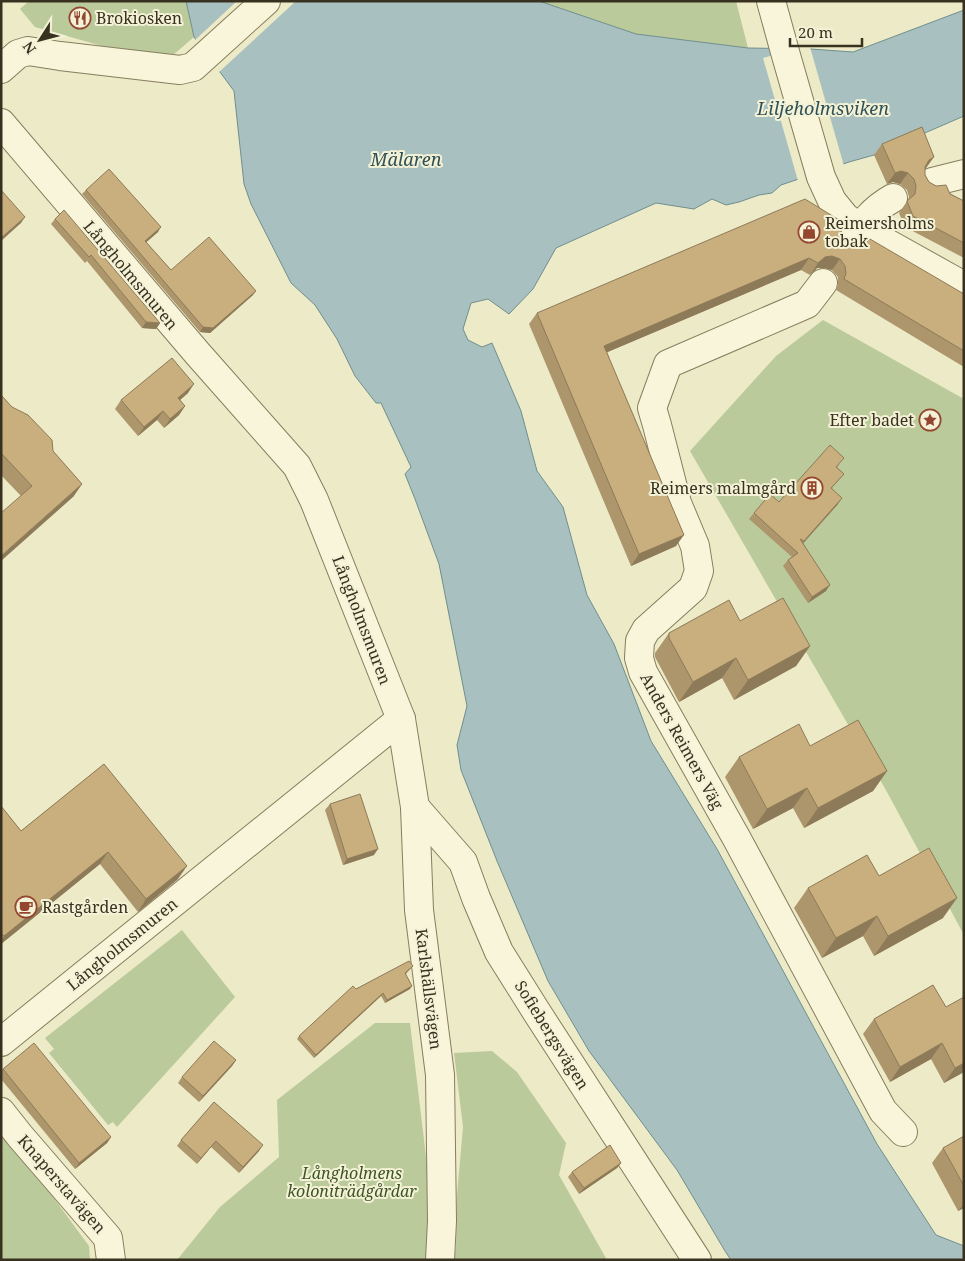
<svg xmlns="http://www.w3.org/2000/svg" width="965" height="1261" viewBox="0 0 965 1261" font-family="'Noto Serif',serif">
<rect width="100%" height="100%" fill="#edeac7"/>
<g fill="#baca9b">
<path d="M29,1H186L194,37L173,55L102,46L35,27L20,9Z"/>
<path d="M539,1H736L748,48L636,34Z"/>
<path d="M823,320L964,399V935L887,792L690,451L776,356Z"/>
<path d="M182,930L235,997L117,1127L113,1122L108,1125L49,1053L54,1049L45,1038Z"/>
<path d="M375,1023H410L430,1190L431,1260H177L220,1207L279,1157L277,1100Z"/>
<path d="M492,1051L517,1072L566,1143L559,1175L607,1260H454L456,1247L457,1195L463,1127L454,1053Z"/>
<path d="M1,1126L89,1246L90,1260H1Z"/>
</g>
<path fill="#a8c0bf" stroke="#6f8f8e" d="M186,1H539L636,34L748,48L811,49L853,52L964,10V116L874,155L849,162L781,185L772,193L759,195L739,202L726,205L712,199L694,209L656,203L556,248L533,289L509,314L488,299L471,303L463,329L468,340L482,347L492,343L521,411L537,471L563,507L587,595L614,644L651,741L717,849L877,1144L936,1235L964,1246V1260H731L725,1251L677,1170L589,1051L548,981L497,861L461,770L457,745L467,706L439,564L415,499L405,474L411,467L381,403H376L355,376L337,339L315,305L291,283L251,204L244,184L234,91L194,37Z"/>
<g fill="#edeac7">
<path d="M237,1H296L218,73L194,41Z"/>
<path d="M802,47H810L844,166L798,181L763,58Z"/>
</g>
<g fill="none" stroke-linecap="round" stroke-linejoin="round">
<g stroke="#877d5d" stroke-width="30">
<g id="minor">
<path d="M771,1L785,52L821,177L832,201L845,217L860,228L964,286"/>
<path d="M1,69L18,54L28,51L60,56L180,70L193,67L266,1"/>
<path d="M1,123L198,354L297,466L314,500L401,719L415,807L419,910L440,1075L442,1221L440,1260"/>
<path d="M932,182L964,174"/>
<path d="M849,242C862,224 873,209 893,198"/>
<path d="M823,283L807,304L668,364L652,408L657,425L677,503L695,546L699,571L693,588L646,630L640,641L639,658L643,672L737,839L883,1111L903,1132"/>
<path d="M415,807L463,862L476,898L499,952L536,1011L697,1260"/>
<path d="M1,1042L401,719"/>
<path d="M1,1112L20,1136L108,1238L111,1260"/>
</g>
</g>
<use href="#minor" stroke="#f8f5da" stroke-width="28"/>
</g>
<g fill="#ad966c">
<path d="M882,144L926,168L925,169V175L929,182L964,201V258L905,227L899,213L908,200L909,197L907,190L900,184L893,182L887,184L874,155Z"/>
<path d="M86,190L158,232L146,242L171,270L253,295L210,333L200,332L82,194Z"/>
<path d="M55,219L160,323L156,329L142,328L87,261L85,263L51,224Z"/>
<path d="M841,230L842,237L848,244L964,294V367L836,290L838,284V277L832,270L824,268H817L810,275L801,270L607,352L676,546L631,566L529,324L537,313Z"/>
<path d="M188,393L180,400L185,406L179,415L164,428L157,420L138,436L115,409L121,400Z"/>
<path d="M1,395L82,484L73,497L21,496L1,475Z"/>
<path d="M840,464L837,467L844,474L832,488L838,504L803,543L826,591L808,603L783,566L788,560L792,557L749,519L754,513L779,502Z"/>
<path d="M740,621L810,646L796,666L734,700L722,678L679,702L655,657V653L669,633Z"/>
<path d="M810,746L887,771L873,791L804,828L793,808L753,829L725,777L739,757Z"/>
<path d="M104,764L178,879L138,912L100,864L1,944V806L21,831Z"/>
<path d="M330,804L374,855L343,865L325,810Z"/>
<path d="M879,876L943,918L874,956L863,936L822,958L794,908L808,888Z"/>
<path d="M413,966L406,974L410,989L385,1003L381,996L314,1058L297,1039L299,1036L356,989Z"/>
<path d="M933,985L964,1072L944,1083L931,1059L890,1082L863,1034L874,1019Z"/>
<path d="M236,1060L232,1066L199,1102L178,1083L182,1077Z"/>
<path d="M3,1069L111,1137L107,1143L75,1169L1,1079V1071Z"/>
<path d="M214,1102L259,1151L239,1173L211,1147L197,1164L177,1146L181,1140Z"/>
<path d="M964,1136V1208L958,1211L932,1163L943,1148Z"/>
<path d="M621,1163L617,1168L579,1194L568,1177L572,1172Z"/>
</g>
<g fill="#8d7a58">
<path d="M934,157L926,168L921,171L929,160Z"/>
<path d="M901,171L908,173L900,184L893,182L887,184L895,173Z"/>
<path d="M25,217L21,223L1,241V238Z"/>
<path d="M161,227L158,232L142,246L145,241Z"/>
<path d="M832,256L840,259L832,270L824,268H817L810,275L818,263L825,257Z"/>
<path d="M809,258L801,270L596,357L604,346Z"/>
<path d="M256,291L253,295L210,333L200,332L203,327Z"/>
<path d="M146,322L160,323L156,329L142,328Z"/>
<path d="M194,384L188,393L172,407L178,398Z"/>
<path d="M185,406L179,415L164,428L170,419Z"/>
<path d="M163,411L157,420L138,436L144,427Z"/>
<path d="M82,484L73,497L1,561V556Z"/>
<path d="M842,498L838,504L800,547L804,541Z"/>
<path d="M684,535L676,546L631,566L639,554Z"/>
<path d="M830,585L826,591L808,603L812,597Z"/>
<path d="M810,646L796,666L734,700L748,680Z"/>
<path d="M736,658L722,678L679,702L693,682Z"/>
<path d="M887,771L873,791L804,828L818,808Z"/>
<path d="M807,788L793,808L753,829L767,809Z"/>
<path d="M378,849L374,855L343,865L347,859Z"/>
<path d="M108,852L100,864L1,944V941L4,936Z"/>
<path d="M187,866L178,879L138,912L146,899Z"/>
<path d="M957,898L943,918L874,956L888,936Z"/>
<path d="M877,916L863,936L822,958L836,938Z"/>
<path d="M412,986L410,989L385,1003L387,1000Z"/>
<path d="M383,993L381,996L314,1058L316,1055Z"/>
<path d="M942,1043L931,1059L890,1082L900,1067Z"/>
<path d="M236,1060L232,1066L199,1102L203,1096Z"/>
<path d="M964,1063V1072L944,1083L955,1068Z"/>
<path d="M111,1137L107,1143L75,1169L79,1163Z"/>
<path d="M216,1141L211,1147L197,1164L201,1158Z"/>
<path d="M263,1145L259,1151L239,1173L243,1167Z"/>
<path d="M621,1163L617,1168L579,1194L584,1188Z"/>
<path d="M964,1204V1208L958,1211Z"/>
</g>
<g fill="#c9ae7e" stroke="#8d7a58">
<path d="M922,127L934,157L929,160L925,167V175L929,182L936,186L946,185L950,194L964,201V243L913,216L907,201L915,194L916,186L914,179L908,173L901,171L895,173L882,144Z"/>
<path d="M109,169L161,227L145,241L171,270L209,237L256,291L213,328L203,327L86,190Z"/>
<path d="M1,190L25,217L1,238Z"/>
<path d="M805,199L844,223L841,230L842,237L848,244L855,246L863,245L870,239L964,294V351L844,279L846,273L845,266L840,259L832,256L825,257L818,263L809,258L604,346L684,535L639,554L537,313Z"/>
<path d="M64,210L160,323L146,322L91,255L89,257L55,219Z"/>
<path d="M172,358L194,384L178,398L185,406L170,419L163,411L144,427L121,400Z"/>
<path d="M1,395L12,407L28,415L52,440L53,451L82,484L1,556V513L32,486L1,453Z"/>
<path d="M830,445L844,458L836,467L844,474L831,488L842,498L804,541L800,539L830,585L812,597L788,560L798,553L754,513L770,494L779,502Z"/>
<path d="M783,598L810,646L748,680L736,658L693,682L669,638V633L729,600L740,621Z"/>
<path d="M858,720L887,771L818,808L807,788L767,809L739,757L799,724L810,746Z"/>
<path d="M104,764L187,866L146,899L108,852L4,936L1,933V806L21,831Z"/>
<path d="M360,794L378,849L347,859L330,804Z"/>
<path d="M929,848L957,898L888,936L877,916L836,938L808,888L867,855L879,876Z"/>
<path d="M409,961L413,966L405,973L412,986L387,1000L383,993L316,1055L299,1036L353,986L356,989Z"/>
<path d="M933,985L946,1007L964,997V1063L955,1068L942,1043L900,1067L874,1019Z"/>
<path d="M214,1041L236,1060L203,1096L182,1077Z"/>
<path d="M34,1043L111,1137L79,1163L3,1069Z"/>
<path d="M214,1102L263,1145L243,1167L216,1141L201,1158L181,1140Z"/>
<path d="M964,1136V1186L943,1148Z"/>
<path d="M610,1145L621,1163L584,1188L572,1172Z"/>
</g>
<defs>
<g id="restaurant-ring" transform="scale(1.125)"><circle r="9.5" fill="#f4f2d6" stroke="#94462f" stroke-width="1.5"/><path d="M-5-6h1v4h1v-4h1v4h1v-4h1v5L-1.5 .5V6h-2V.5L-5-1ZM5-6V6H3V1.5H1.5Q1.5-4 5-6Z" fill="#94462f"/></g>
<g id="shop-ring" transform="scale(1.125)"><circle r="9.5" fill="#f4f2d6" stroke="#94462f" stroke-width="1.5"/><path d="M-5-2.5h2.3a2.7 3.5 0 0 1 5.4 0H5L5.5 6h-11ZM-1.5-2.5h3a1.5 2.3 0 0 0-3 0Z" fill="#94462f"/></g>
<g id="sight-ring" transform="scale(1.125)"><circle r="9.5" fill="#f4f2d6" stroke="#94462f" stroke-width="1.5"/><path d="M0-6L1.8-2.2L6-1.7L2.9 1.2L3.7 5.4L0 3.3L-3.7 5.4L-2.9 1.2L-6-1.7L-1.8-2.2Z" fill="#94462f"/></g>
<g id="building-ring" transform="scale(1.125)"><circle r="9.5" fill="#f4f2d6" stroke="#94462f" stroke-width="1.5"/><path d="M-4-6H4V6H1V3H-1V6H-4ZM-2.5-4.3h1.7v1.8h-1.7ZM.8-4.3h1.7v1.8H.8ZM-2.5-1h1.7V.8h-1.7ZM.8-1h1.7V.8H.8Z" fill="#94462f"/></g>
<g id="cafe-ring" transform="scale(1.125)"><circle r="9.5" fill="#f4f2d6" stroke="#94462f" stroke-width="1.5"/><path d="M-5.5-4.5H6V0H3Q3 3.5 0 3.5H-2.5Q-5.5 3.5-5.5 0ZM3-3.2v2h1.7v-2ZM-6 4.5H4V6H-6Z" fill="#94462f"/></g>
</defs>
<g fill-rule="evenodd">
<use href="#restaurant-ring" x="80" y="18"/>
<use href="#shop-ring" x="809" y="232"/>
<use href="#sight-ring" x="930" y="420"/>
<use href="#building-ring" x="812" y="488"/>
<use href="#cafe-ring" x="26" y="907"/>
</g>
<g text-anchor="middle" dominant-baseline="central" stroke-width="4" stroke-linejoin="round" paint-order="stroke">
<g font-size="16" fill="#383120" stroke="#f4f2d6" text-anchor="start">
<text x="96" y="18">Brokiosken</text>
<text x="825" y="223">Reimersholms<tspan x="825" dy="18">tobak</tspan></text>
<text x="914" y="420" text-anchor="end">Efter badet</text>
<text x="796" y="488" text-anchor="end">Reimers malmgård</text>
<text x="42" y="907">Rastgården</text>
</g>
<g font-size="16" fill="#383120" stroke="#f4f2d6">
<text transform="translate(131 275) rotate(50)">Långholmsmuren</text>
<text transform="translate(362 620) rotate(69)">Långholmsmuren</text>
<text transform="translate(682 741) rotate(61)">Anders Reimers Väg</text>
<text transform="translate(122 944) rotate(-39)">Långholmsmuren</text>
<text transform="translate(429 989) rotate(83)">Karlshällsvägen</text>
<text transform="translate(552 1035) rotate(58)">Sofiebergsvägen</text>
<text transform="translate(62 1184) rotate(49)">Knaperstavägen</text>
</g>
<g font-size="16" font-style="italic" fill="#3e5427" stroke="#f4f2d6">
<text x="352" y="1173">Långholmens<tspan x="352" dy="18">koloniträdgårdar</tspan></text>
</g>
<g font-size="18" font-style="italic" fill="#305157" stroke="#f4f2d6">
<text x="823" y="108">Liljeholmsviken</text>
<text x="406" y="159">Mälaren</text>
</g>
</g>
<rect width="965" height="1261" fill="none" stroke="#383120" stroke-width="5"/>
<g transform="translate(40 40) rotate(234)" stroke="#f4f2d6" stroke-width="4" paint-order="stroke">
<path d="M0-4L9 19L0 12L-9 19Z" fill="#383120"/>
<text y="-8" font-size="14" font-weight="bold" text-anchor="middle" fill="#383120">N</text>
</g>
<path d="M790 38v8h72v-8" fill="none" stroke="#383120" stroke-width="2.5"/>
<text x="798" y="38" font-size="15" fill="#383120" stroke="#f4f2d6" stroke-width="4" paint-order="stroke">20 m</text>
</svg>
